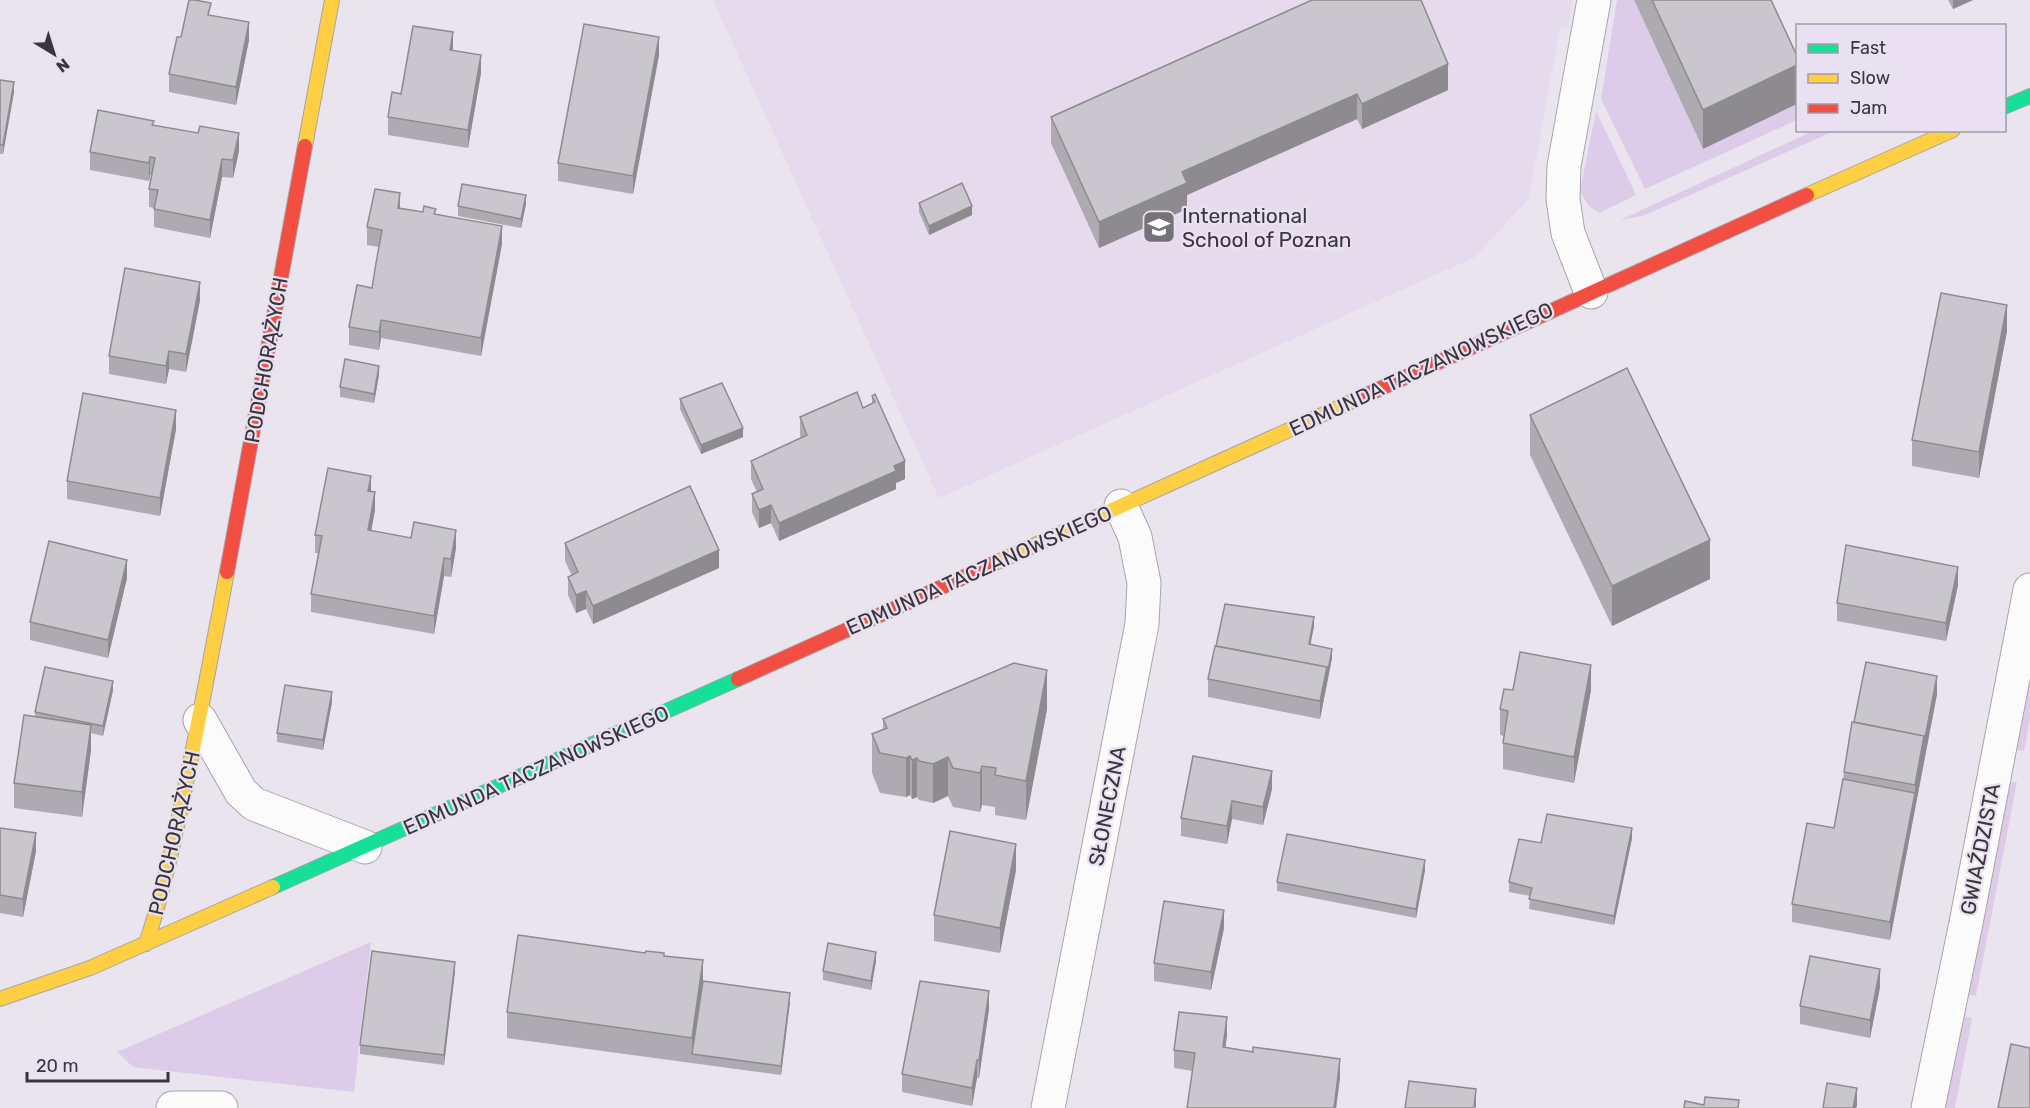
<svg xmlns="http://www.w3.org/2000/svg" width="2030" height="1108" viewBox="0 0 2030 1108" font-family="Rubik,sans-serif">
<rect width="100%" height="100%" fill="#e9e4ed"/>
<path fill="#e5dbec" d="M713,0H1573L1568,29L1560,28L1529,198L1475,257L939,498Z"/>
<g fill="#dccce9">
<path d="M1617,0H1634L1703,149L1797,104V120L1645,189L1601,99Z"/>
<path d="M1596,111L1636,195L1599,213L1589,206L1580,192Z"/>
<path d="M1813,131H1834L1670,204L1642,216L1620,220Z"/>
<path d="M2030,664V720L2024,751L2013,749Z"/>
<path d="M2007,782H2017L1976,996L1966,994Z"/>
<path d="M371,942L354,1092L133,1067L117,1052Z"/>
<path d="M1962,1016L1972,1018L1955,1108H1944Z"/>
</g>
<g fill="none" stroke-linecap="round" stroke-linejoin="round">
<g stroke="#a8a4aa" stroke-width="35">
<g id="street">
<path d="M1591,292L1568,233L1563,199L1564,166L1594,0"/>
<path d="M200,720L241,792L254,804L365,847"/>
<path d="M173,1108H221"/>
<path d="M1048,1108L1142,624L1144,583L1135,537L1121,506"/>
<path d="M1928,1108L1966,923L2030,590"/>
</g>
</g>
<g stroke="#a8a4aa" stroke-width="16">
<g id="fast">
<path d="M2004,107L2030,96"/>
<path d="M273,887L738,679"/>
</g>
</g>
<g stroke="#a8a4aa" stroke-width="16">
<g id="slow">
<path d="M305,146L332,0"/>
<path d="M1807,195L1953,130"/>
<path d="M993,564L1355,400"/>
<path d="M146,944C162,896 173,847 183,797C199,722 213,647 227,572"/>
<path d="M0,999L90,968L273,887"/>
</g>
</g>
<g stroke="#a8a4aa" stroke-width="16">
<g id="jam">
<path d="M1355,400L1807,195"/>
<path d="M227,572L305,146"/>
<path d="M738,679L993,564"/>
</g>
</g>
<use href="#street" stroke="#fcfbfc" stroke-width="33"/>
<use href="#fast" stroke="#16e098" stroke-width="14"/>
<use href="#slow" stroke="#ffcf43" stroke-width="14"/>
<use href="#jam" stroke="#f24e42" stroke-width="14"/>
</g>
<g fill="#aeaab1">
<path d="M1312,0L1448,90L1362,129L1357,119L1187,195V209L1099,248L1051,143V117Z"/>
<path d="M1634,0H1771L1703,149Z"/>
<path d="M1948,0H1973L1953,9Z"/>
<path d="M211,15L249,40L236,105L169,92V74L181,37Z"/>
<path d="M453,50L481,73L468,148L388,135V117L401,94Z"/>
<path d="M659,55L633,194L558,181V163Z"/>
<path d="M0,80L14,92L3,154H0Z"/>
<path d="M154,126L239,151L233,178L222,177L210,238L154,227V208L149,207V189L152,175H150L149,181L90,170V152Z"/>
<path d="M919,203L972,215L929,235L919,212Z"/>
<path d="M526,204L521,228L458,216V206Z"/>
<path d="M400,208L436,214L502,244L481,356L381,338L379,350L349,345V327L372,288L379,247L367,245V227Z"/>
<path d="M200,300L186,372L169,369L166,384L109,374V356Z"/>
<path d="M2007,331L1979,478L1912,466V440Z"/>
<path d="M379,375L374,403L340,397V387Z"/>
<path d="M872,396L905,479L896,483V489L779,541L771,523L759,528L752,512V494L757,492L751,479V461L801,438L800,435V417L863,408L872,404Z"/>
<path d="M680,399L743,437L701,454L680,409Z"/>
<path d="M1530,415L1710,579L1612,626L1530,455Z"/>
<path d="M176,429L160,516L67,499V481Z"/>
<path d="M371,492L375,510L371,531L456,548L451,577L444,576L434,634L311,612V594L318,553H315V535Z"/>
<path d="M565,543L719,568L593,624L586,609L576,613L568,595V577L572,576L565,561Z"/>
<path d="M127,578L108,658L30,640V622Z"/>
<path d="M1958,585L1946,641L1837,621V603Z"/>
<path d="M1314,626L1310,644L1332,658L1320,719L1208,697V679L1216,646Z"/>
<path d="M113,690L103,736L91,733V750L82,817L14,808V783L35,717V712Z"/>
<path d="M1513,690H1591L1574,783L1503,769V743L1504,736L1500,735V709Z"/>
<path d="M1937,694L1890,940L1792,922V904L1834,828L1843,779L1844,772L1854,722Z"/>
<path d="M332,702L323,750L277,742V733Z"/>
<path d="M1047,709L1026,820L995,815V807L982,805L980,812L953,807L948,796L933,803L919,800L917,797L912,799L910,795L906,797L880,793L872,773V734L883,729V719Z"/>
<path d="M1193,756L1272,789L1263,825L1232,819L1227,844L1181,836V818Z"/>
<path d="M0,828L36,851L23,917L0,913Z"/>
<path d="M1632,838L1614,925L1529,909L1530,896L1509,892V882Z"/>
<path d="M1016,870L1000,953L934,941V915Z"/>
<path d="M1425,870L1416,918L1277,891V882Z"/>
<path d="M1224,928L1211,990L1154,981V963Z"/>
<path d="M664,956L703,981L790,1002L781,1075L507,1038V1012Z"/>
<path d="M876,961L871,990L823,980V971Z"/>
<path d="M455,971L444,1065L360,1054V1045Z"/>
<path d="M1880,987L1870,1038L1800,1024V1006Z"/>
<path d="M989,1009L979,1078H977L972,1106L902,1092V1074Z"/>
<path d="M1227,1035L1225,1048L1340,1078L1336,1108H1187L1193,1071L1174,1068V1050Z"/>
</g>
<g fill="#8d8b90">
<path d="M1953,0H1973L1953,9Z"/>
<path d="M249,22V40L236,105V87Z"/>
<path d="M453,32V50H450Z"/>
<path d="M659,37V55L633,194V176Z"/>
<path d="M481,55V73L468,148V130Z"/>
<path d="M1448,64V90L1362,129V104Z"/>
<path d="M1797,65V104L1703,149V110Z"/>
<path d="M14,82V92L3,154V145Z"/>
<path d="M1357,94V119L1187,195V209L1099,248V222L1182,172Z"/>
<path d="M239,133V151L233,178V160Z"/>
<path d="M150,157V175L149,181V163Z"/>
<path d="M222,159V177L210,238V220Z"/>
<path d="M400,193V211L398,208Z"/>
<path d="M526,195V204L521,228V219Z"/>
<path d="M972,206V215L929,235V226Z"/>
<path d="M502,226V244L481,356V338Z"/>
<path d="M200,282V300L186,372V354Z"/>
<path d="M2007,305V331L1979,478V452Z"/>
<path d="M381,320V338L379,350V332Z"/>
<path d="M169,351V369L166,384V366Z"/>
<path d="M379,366V375L374,403V394Z"/>
<path d="M176,410V429L160,516V498Z"/>
<path d="M743,428V437L701,454V445Z"/>
<path d="M905,461V479L896,483V489L779,541V523Z"/>
<path d="M371,476V494L368,491Z"/>
<path d="M375,492V510L368,548V530Z"/>
<path d="M771,505V523L759,528V510Z"/>
<path d="M456,530V548L451,577V559Z"/>
<path d="M1710,540V579L1612,626V586Z"/>
<path d="M719,550V568L593,624V606Z"/>
<path d="M444,558V576L434,634V616Z"/>
<path d="M127,560V578L108,658V640Z"/>
<path d="M1958,567V585L1946,641V623Z"/>
<path d="M586,591V609L576,613V595Z"/>
<path d="M1314,617V626L1309,653V644Z"/>
<path d="M1332,649V658L1320,719V701L1327,667Z"/>
<path d="M1591,665V690L1574,783V757Z"/>
<path d="M1047,670V709L1026,820V781Z"/>
<path d="M1937,676V694L1890,940V922L1915,793V785Z"/>
<path d="M113,681V690L103,736V726Z"/>
<path d="M332,692V702L323,750V740Z"/>
<path d="M91,725V750L82,817V792Z"/>
<path d="M910,756V795L906,797V758Z"/>
<path d="M948,757V796L933,803V764Z"/>
<path d="M917,758V797L912,799V760Z"/>
<path d="M982,766V805L980,812V773Z"/>
<path d="M1272,771V789L1263,825V807Z"/>
<path d="M1232,801V819L1227,844V826Z"/>
<path d="M1632,828V838L1614,925V916Z"/>
<path d="M36,833V851L23,917V899Z"/>
<path d="M1016,844V870L1000,953V928Z"/>
<path d="M1425,860V870L1416,918V909Z"/>
<path d="M1224,910V928L1211,990V972Z"/>
<path d="M876,952V961L871,990V981Z"/>
<path d="M703,960V986L692,1054V1038Z"/>
<path d="M455,962V971L444,1065V1055Z"/>
<path d="M1880,969V987L1870,1038V1020Z"/>
<path d="M989,991V1009L979,1078V1060Z"/>
<path d="M790,993V1002L781,1075V1066Z"/>
<path d="M1227,1017V1035L1223,1065V1047Z"/>
<path d="M1340,1059V1078L1336,1108H1334Z"/>
<path d="M977,1060V1078L972,1106V1088Z"/>
<path d="M1857,1088V1106L1856,1108H1853Z"/>
<path d="M1476,1089V1107L1474,1108Z"/>
</g>
<g fill="#cac6ce" stroke="#8d8b90" stroke-width="1.5">
<path d="M189,0H195L211,3L208,15L249,22L236,87L169,74L177,37H181Z"/>
<path d="M1312,0H1421L1448,64L1362,104L1357,94L1182,172L1187,183L1099,222L1051,117Z"/>
<path d="M1652,0H1771L1797,56V65L1703,110Z"/>
<path d="M584,24L659,37L633,176L558,163Z"/>
<path d="M413,26L453,32L450,50L481,55L468,130L388,117L392,92L401,94Z"/>
<path d="M0,80L14,82L3,145H0Z"/>
<path d="M98,110L154,121L152,125L198,133L200,126L239,133L233,160L222,159L210,220L154,209L158,190L149,189L155,158L150,157L149,163L90,152Z"/>
<path d="M962,183L972,206L929,226L919,203Z"/>
<path d="M462,184L526,195L521,219L458,206Z"/>
<path d="M375,189L400,193L398,208L423,212L424,206L436,209L434,214L502,226L481,338L381,320L379,332L349,327L357,285L372,288L376,263L382,230L367,227Z"/>
<path d="M125,268L200,282L186,354L169,351L166,366L109,356Z"/>
<path d="M1941,293L2007,305L1979,452L1912,440Z"/>
<path d="M345,359L379,366L374,394L340,387Z"/>
<path d="M1627,368L1710,540L1612,586L1530,415Z"/>
<path d="M722,383L743,428L701,445L680,399Z"/>
<path d="M857,392L863,408L875,402L872,396L875,394L905,461L894,466L896,471L779,523L771,505L759,510L752,494L763,489L751,461L807,435L800,417Z"/>
<path d="M83,393L176,410L160,498L67,481Z"/>
<path d="M328,468L371,476L368,491L375,492L368,530L411,538L414,522L456,530L451,559L444,558L434,616L311,594L322,536L315,535Z"/>
<path d="M690,486L719,550L593,606L586,591L576,595L568,577L578,572L565,543Z"/>
<path d="M49,541L127,560L108,640L30,622Z"/>
<path d="M1846,545L1958,567L1946,623L1837,603Z"/>
<path d="M1225,604L1314,617L1309,644L1332,649L1327,676V667L1216,646Z"/>
<path d="M1215,646L1327,667L1320,701L1208,679Z"/>
<path d="M1520,652L1591,665L1574,757L1503,743L1508,711L1500,709L1504,689L1513,690Z"/>
<path d="M1866,662L1937,676L1924,743V736L1854,722Z"/>
<path d="M1014,663L1047,670L1026,781L995,775L996,768L982,766L980,773L953,768L948,757L933,764L919,761L917,758L912,760L910,756L906,758L880,753L872,734L887,728L883,719Z"/>
<path d="M45,667L113,681L103,726L35,712Z"/>
<path d="M285,685L332,692L323,740L277,733Z"/>
<path d="M24,715L91,725L82,792L14,783Z"/>
<path d="M1852,722L1924,736L1915,785L1844,772Z"/>
<path d="M1193,756L1272,771L1263,807L1232,801L1227,826L1181,818Z"/>
<path d="M1843,779L1915,793L1890,922L1792,904L1807,823L1834,828Z"/>
<path d="M1547,814L1632,828L1614,916L1529,899L1532,888L1509,882L1519,839L1541,843Z"/>
<path d="M0,828L36,833L23,899L0,895Z"/>
<path d="M950,831L1016,844L1000,928L934,915Z"/>
<path d="M1287,834L1425,860L1416,909L1277,882Z"/>
<path d="M1164,901L1224,910L1211,972L1154,963Z"/>
<path d="M518,935L645,953L646,951L664,953V956L703,960L692,1038L507,1012Z"/>
<path d="M828,943L876,952L871,981L823,971Z"/>
<path d="M372,951L455,962L444,1055L360,1045Z"/>
<path d="M1810,956L1880,969L1870,1020L1800,1006Z"/>
<path d="M703,981L790,993L781,1066L692,1054Z"/>
<path d="M920,981L989,991L979,1060H977L972,1088L902,1074Z"/>
<path d="M1179,1012L1227,1017L1223,1047L1253,1052V1047L1340,1059L1334,1108H1187L1195,1053L1174,1050Z"/>
<path d="M2011,1044L2030,1048V1108H1998Z"/>
<path d="M1409,1081L1476,1089L1474,1108H1405Z"/>
<path d="M1827,1083L1857,1088L1853,1108H1823Z"/>
<path d="M1705,1097L1739,1100L1738,1108H1684L1685,1101L1704,1105Z"/>
</g>
<defs>
<g id="school-square" transform="scale(1.725)"><rect x="-9" y="-9" width="18" height="18" rx="4" fill="#76727a" stroke="#e9e0f1"/><path d="M0-5L7-2L0 1L-7-2ZM-4 1L0 2.5L4 1V4Q0 6-4 4Z" fill="#fff"/></g>
</defs>
<g fill-rule="evenodd">
<use href="#school-square" x="1159" y="227"/>
</g>
<g text-anchor="middle" dominant-baseline="central" stroke-width="4.5" stroke-linejoin="round" paint-order="stroke">
<g font-size="21" fill="#38353c" stroke="#e9e0f1" text-anchor="start">
<text x="1182" y="215">International<tspan x="1182" dy="24">School of Poznan</tspan></text>
</g>
<g font-size="21" fill="#38353c" stroke="#e9e0f1">
<text transform="translate(266 360) rotate(-80)">PODCHORĄŻYCH</text>
<text transform="translate(1421 369) rotate(-25)">EDMUNDA TACZANOWSKIEGO</text>
<text transform="translate(979 570) rotate(-24)">EDMUNDA TACZANOWSKIEGO</text>
<text transform="translate(536 770) rotate(-24)">EDMUNDA TACZANOWSKIEGO</text>
<text transform="translate(1107 806) rotate(-79)">SŁONECZNA</text>
<text transform="translate(174 833) rotate(-77)">PODCHORĄŻYCH</text>
<text transform="translate(1980 849) rotate(-79)">GWIAŹDZISTA</text>
</g>
</g>
<rect x="1796" y="24" width="210" height="108" fill="#e9e0f1" stroke="#a29ca9" stroke-width="1.5"/>
<rect x="1808" y="44" width="30" height="9" fill="#16e098" stroke="#a29ca9" stroke-width="1.5"/>
<text x="1850" y="54" font-size="18" fill="#38353c">Fast</text>
<rect x="1808" y="74" width="30" height="9" fill="#ffcf43" stroke="#a29ca9" stroke-width="1.5"/>
<text x="1850" y="84" font-size="18" fill="#38353c">Slow</text>
<rect x="1808" y="104" width="30" height="9" fill="#f24e42" stroke="#a29ca9" stroke-width="1.5"/>
<text x="1850" y="114" font-size="18" fill="#38353c">Jam</text>
<g transform="translate(54 54) rotate(142)" stroke="#e9e0f1" stroke-width="4.5" paint-order="stroke">
<path d="M0-4.5L10 22L0 15L-10 22Z" fill="#38353c"/>
<text y="-9" font-size="16" font-weight="bold" text-anchor="middle" fill="#38353c">N</text>
</g>
<path d="M27 1072v9h141v-9" fill="none" stroke="#38353c" stroke-width="3"/>
<text x="36" y="1072" font-size="18" fill="#38353c" stroke="#e9e0f1" stroke-width="4.5" paint-order="stroke">20 m</text>
</svg>
